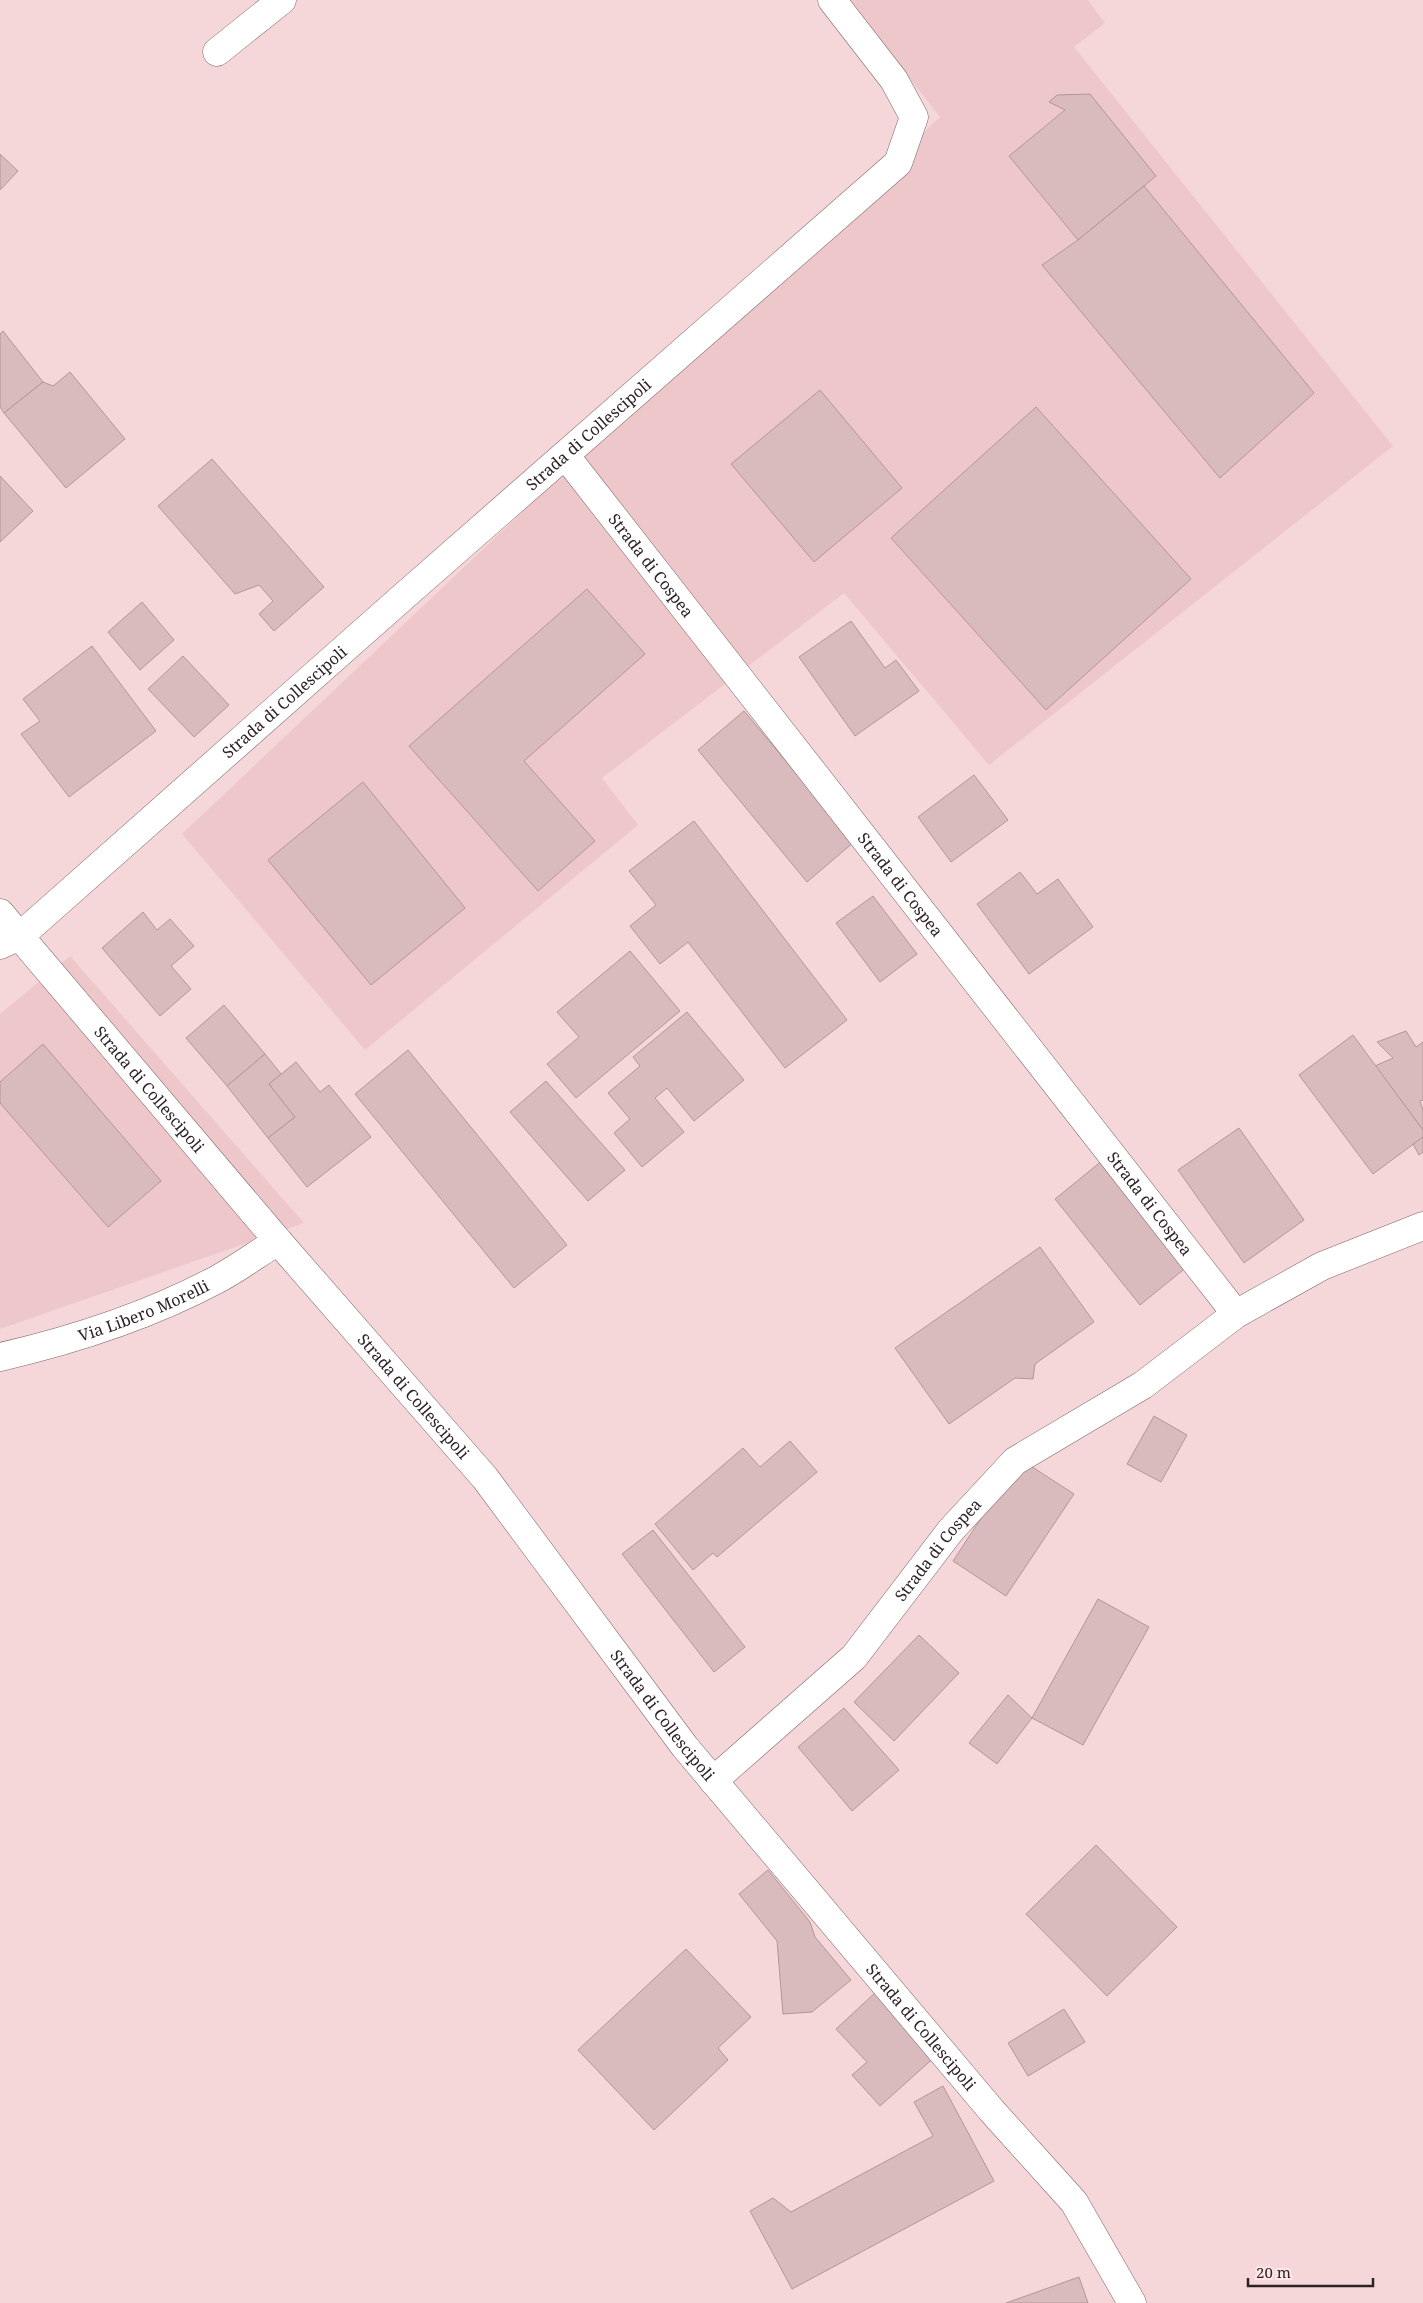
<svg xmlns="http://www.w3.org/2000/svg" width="1423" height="2303" viewBox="0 0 1423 2303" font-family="'Noto Serif',serif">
<rect width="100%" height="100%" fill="#f5d7d9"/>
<g fill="#eec7ca">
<path d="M848,0H1088L1105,23L1074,47L1393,446L989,765L844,593L602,778L638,825L365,1050L182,834L940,117Z"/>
<path d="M70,956L304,1223L0,1329V1014Z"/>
</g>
<g fill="#d9bbbe" stroke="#b39698">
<path d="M1090,94L1156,176L1078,240L1009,156L1065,110L1049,102L1057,95Z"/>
<path d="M0,154L18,171L0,190Z"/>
<path d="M1144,186L1314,393L1220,478L1042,265L1078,240Z"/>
<path d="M3,331L43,382L4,413L0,407V334Z"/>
<path d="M70,372L125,439L66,488L4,413L43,382L53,386Z"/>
<path d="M820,390L902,488L814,562L731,464Z"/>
<path d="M1036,407L1191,579L1046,710L891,538Z"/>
<path d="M212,459L324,587L274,631L259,614L273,601L259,585L235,594L158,506Z"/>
<path d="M0,476L33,511L0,542Z"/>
<path d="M587,589L645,654L524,761L595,841L538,891L409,746Z"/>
<path d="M142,602L174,640L140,670L108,632Z"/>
<path d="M851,621L885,668L896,660L919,691L855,736L799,657Z"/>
<path d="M92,646L156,731L69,797L21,734L40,721L23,699Z"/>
<path d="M183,656L229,705L194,737L148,689Z"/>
<path d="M744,711L854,842L807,882L698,750Z"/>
<path d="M974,775L1008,820L951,862L918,817Z"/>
<path d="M363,782L465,908L371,985L268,860Z"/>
<path d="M694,821L847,1020L785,1068L688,942L660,964L630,926L656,905L629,871Z"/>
<path d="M1020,872L1037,894L1058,879L1093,927L1029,974L977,904Z"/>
<path d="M873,896L917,954L880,982L836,923Z"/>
<path d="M143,912L157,930L170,919L194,946L171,966L191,989L160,1016L102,948Z"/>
<path d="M630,951L680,1011L576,1098L547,1064L579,1037L557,1012Z"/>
<path d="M224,1005L265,1054L227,1086L186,1038Z"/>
<path d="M687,1012L744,1080L694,1121L667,1088L655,1098L684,1132L642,1167L614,1133L630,1119L608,1093L640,1066L633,1057Z"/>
<path d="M1406,1031L1416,1047L1423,1042V1100L1420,1101L1423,1110V1130L1375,1066L1393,1058L1377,1042Z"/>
<path d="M1353,1035L1423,1130V1137L1373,1174L1299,1075Z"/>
<path d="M43,1044L161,1181L108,1227L0,1103V1082Z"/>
<path d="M408,1050L567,1245L514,1288L355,1094Z"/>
<path d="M265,1054L281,1074L269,1084L295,1117L268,1138L227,1086Z"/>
<path d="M296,1062L320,1092L329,1085L371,1137L307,1187L268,1138L295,1117L269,1084Z"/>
<path d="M546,1081L625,1170L588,1201L510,1112Z"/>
<path d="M1239,1128L1304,1220L1244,1263L1178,1170Z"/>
<path d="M1423,1137V1152L1419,1155L1413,1144Z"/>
<path d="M1103,1160L1188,1266L1140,1305L1055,1199Z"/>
<path d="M1040,1247L1094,1322L1035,1364L1033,1379L1015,1378L949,1424L895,1348Z"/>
<path d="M1154,1416L1187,1435L1161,1482L1127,1464Z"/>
<path d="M790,1441L817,1472L717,1557L713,1553L693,1570L655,1524L743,1448L760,1467Z"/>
<path d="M1020,1459L1074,1494L1006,1596L953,1561Z"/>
<path d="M653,1530L745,1647L714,1672L622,1554Z"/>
<path d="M1098,1599L1149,1627L1083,1745L1032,1718Z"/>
<path d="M919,1635L959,1673L894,1741L854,1702Z"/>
<path d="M1008,1695L1032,1718L997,1764L969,1743Z"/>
<path d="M844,1708L899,1770L852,1811L798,1747Z"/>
<path d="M1096,1845L1177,1927L1107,1996L1026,1914Z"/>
<path d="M768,1870L810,1922L815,1937L851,1980L812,2012L783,2014L777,1941L739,1894Z"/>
<path d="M686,1949L751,2017L718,2048L728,2060L654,2130L578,2050Z"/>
<path d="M877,1991L937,2055L880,2106L852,2075L867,2062L836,2029Z"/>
<path d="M1064,2009L1085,2042L1028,2076L1008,2043Z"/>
<path d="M943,2086L994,2181L792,2289L750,2211L773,2198L791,2212L933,2136L914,2102Z"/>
<path d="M1079,2277L1088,2303H1006Z"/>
</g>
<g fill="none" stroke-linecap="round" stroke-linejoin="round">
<g stroke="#7f6567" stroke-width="29">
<g id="minor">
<path d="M217,52L282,0"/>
<path id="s1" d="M565,455L1236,1314"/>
<path id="s2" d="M0,913L278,1241L485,1478L685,1747L992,2111L1074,2202L1132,2303"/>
<path id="s3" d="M0,945L20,936L404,596L898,163L914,117L894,80L832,0"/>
<path id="s4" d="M0,1357C74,1340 148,1316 216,1280C237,1269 257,1254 278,1241"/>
<path id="s5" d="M713,1781L854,1657L951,1530L1015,1461L1143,1385L1236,1314L1322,1266L1423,1226"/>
</g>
</g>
<use href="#minor" stroke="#fff" stroke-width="28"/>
</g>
<g text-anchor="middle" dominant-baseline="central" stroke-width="5" stroke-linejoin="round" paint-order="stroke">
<g font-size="16" fill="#2e2324" stroke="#fee6e7">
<text stroke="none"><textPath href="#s3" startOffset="780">Strada di Collescipoli</textPath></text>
<text stroke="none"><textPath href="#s1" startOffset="140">Strada di Cospea</textPath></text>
<text stroke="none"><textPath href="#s3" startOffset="375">Strada di Collescipoli</textPath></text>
<text stroke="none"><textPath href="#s1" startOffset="545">Strada di Cospea</textPath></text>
<text stroke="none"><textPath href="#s2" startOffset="231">Strada di Collescipoli</textPath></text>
<text stroke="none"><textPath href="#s1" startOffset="950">Strada di Cospea</textPath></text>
<text stroke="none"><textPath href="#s4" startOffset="151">Via Libero Morelli</textPath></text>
<text stroke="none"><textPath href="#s2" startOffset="636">Strada di Collescipoli</textPath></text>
<text stroke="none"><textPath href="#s5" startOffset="324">Strada di Cospea</textPath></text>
<text stroke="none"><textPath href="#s2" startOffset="1041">Strada di Collescipoli</textPath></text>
<text stroke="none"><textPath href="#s2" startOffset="1446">Strada di Collescipoli</textPath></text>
</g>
</g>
<path d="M1248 2278v8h125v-8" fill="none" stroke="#2e2324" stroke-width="2.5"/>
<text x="1256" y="2278" font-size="15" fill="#2e2324" stroke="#fee6e7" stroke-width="4" paint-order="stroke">20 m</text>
</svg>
